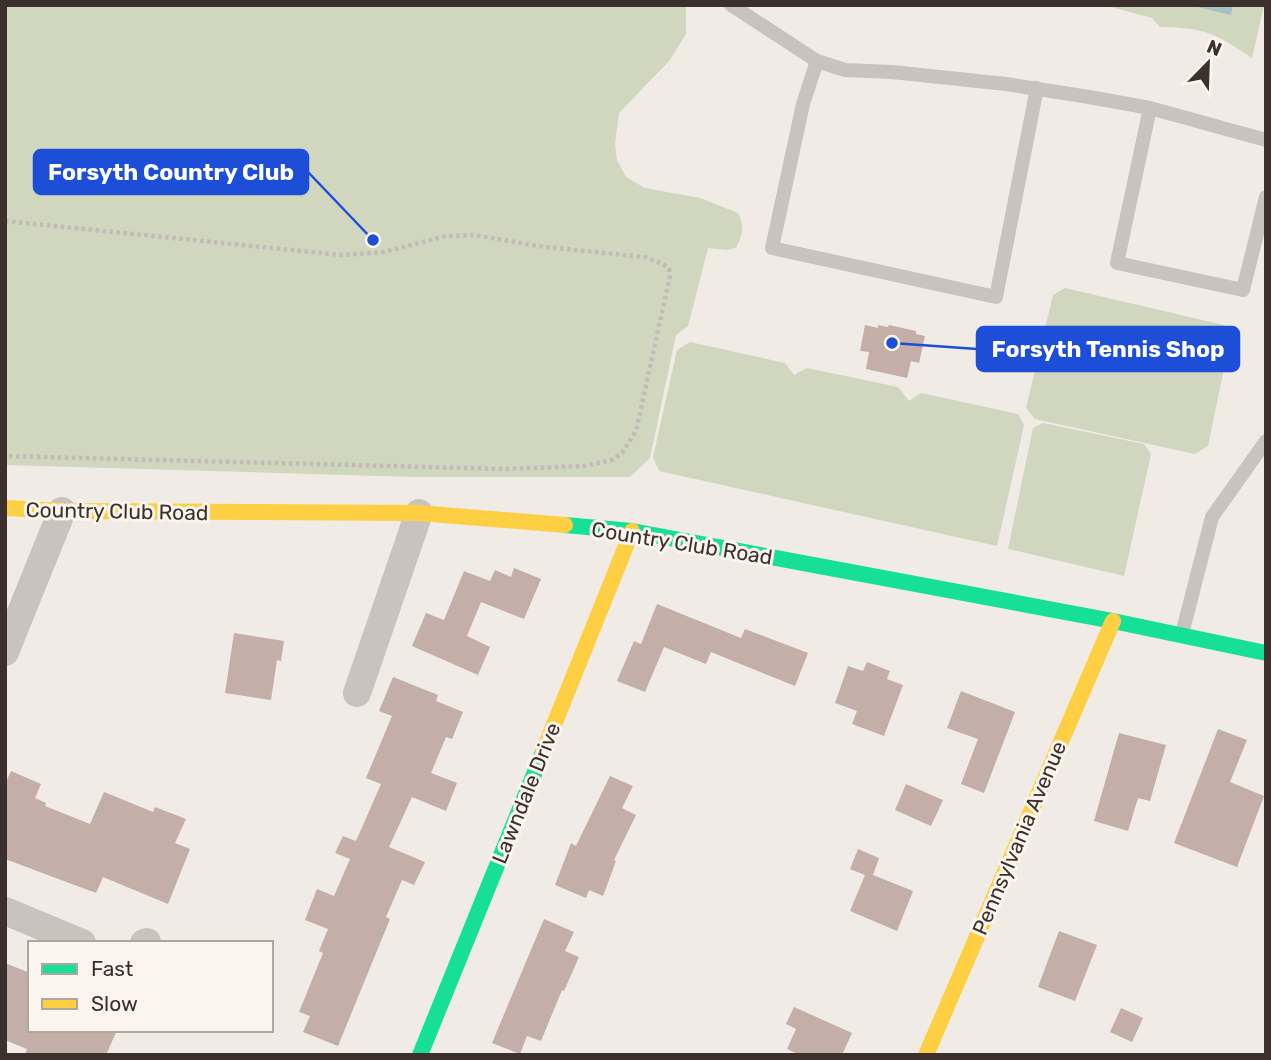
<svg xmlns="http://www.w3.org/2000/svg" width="1271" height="1060" viewBox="0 0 1271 1060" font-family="Rubik,sans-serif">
<rect width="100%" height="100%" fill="#f0ebe5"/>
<g fill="#d1d6bf">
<path d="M5,5H686V34L670,60L619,113L615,144L617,160L626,177L645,188L700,198L738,213C745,227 743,234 736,248L727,250L708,248L688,326L676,335L650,458L630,477H414L5,465Z"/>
<path d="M1104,5H1264L1252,58C1215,33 1206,28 1160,27L1152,18Z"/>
<path d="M1065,288L1224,325L1231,335L1208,446L1195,454L1035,419L1026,408L1053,295Z"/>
<path d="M690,342L785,363L794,375L807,368L898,387L909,401L921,393L1018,414L1024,425L997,546L659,471L653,457L677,350Z"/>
<path d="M1043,423L1144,444L1151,454L1124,576L1008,549L1033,428Z"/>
</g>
<path fill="#a1c2c1" d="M1189,5H1233L1231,15Z"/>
<g fill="#c3afa7">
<path d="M865,325L878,328V325L888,327L889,325L916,331V334L925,336L919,363L911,361L907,378L866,369L869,352L860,351Z"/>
<path d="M514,568L541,579L524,619L481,602L467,636L490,647L478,675L412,646L426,613L444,620L464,571L490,581L495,570L511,577Z"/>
<path d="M657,604L741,638L745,629L808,653L795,686L711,652L706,664L664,647L645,692L617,681L634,641L641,644Z"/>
<path d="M234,633L284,641L281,661L277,660L271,700L225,693Z"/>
<path d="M867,662L890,671L887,679L903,685L884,736L852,724L857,711L835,703L848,666L863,671Z"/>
<path d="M393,677L438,695L436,701L463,712L452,739L446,737L431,773L457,783L446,811L412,797L389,847L425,862L414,885L402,880L386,917L390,919L338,1046L303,1032L310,1016L299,1012L323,953L319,951L328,929L305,920L317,889L334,896L350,859L335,853L343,836L356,841L381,784L366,778L392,716L379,711Z"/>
<path d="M961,691L1015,712L984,793L961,784L978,739L947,728Z"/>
<path d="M1218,729L1247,740L1230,782L1264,796L1237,867L1174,843Z"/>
<path d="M1119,733L1166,745L1150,801L1138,798L1128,831L1094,821Z"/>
<path d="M11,771L41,784L35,798L46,803L45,806L90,824L104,792L153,812L155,807L186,819L175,843L190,849L168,904L103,877L96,893L5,859V784Z"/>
<path d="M610,776L633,786L622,808L636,815L614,860L616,861L603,896L589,890L586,898L555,885L571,843L576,846Z"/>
<path d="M906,784L943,800L931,826L895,810Z"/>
<path d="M858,849L879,858L873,875L913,891L897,931L850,911L865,875L850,869Z"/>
<path d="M544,919L574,932L565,951L579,957L564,991L562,990L541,1041L527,1036L520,1054L492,1043Z"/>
<path d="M1059,931L1097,945L1075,1001L1038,987Z"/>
<path d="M5,963L30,973V1030H117L106,1055H25L27,1049L5,1040Z"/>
<path d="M794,1007L852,1033L842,1055H800L787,1049L796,1029L786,1024Z"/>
<path d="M1121,1008L1143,1018L1132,1042L1110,1032Z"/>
</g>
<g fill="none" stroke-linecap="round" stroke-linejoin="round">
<path stroke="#c2bbb6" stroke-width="4.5" stroke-dasharray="3.5 3.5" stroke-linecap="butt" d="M5,221L341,255L384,252L446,236L474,235L545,247L645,257L663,264L669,269L670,276L636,431L622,453L612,460L584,466L505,469L5,456"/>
<g stroke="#c9c3be" stroke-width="14">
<path d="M731,5L817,61L845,70L892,72L1006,84L1089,97L1150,108L1266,140"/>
<path d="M817,61L803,104L772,248L996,297L1037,88"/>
<path d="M1150,108L1117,263L1243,290L1266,197"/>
<path d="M1182,634L1212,517L1266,441"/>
</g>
<g stroke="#c9c3be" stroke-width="28">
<path d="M5,652L62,511"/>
<path d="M357,693L419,513"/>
<path d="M5,911L82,943"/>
<path d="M144,943L147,942"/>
</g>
<g stroke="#16e098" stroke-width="16">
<path d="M565,525L632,531L1113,621L1266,653"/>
<path d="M420,1055L543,752"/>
</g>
<g stroke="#ffcf43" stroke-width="16">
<path d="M5,508L62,511L419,513L565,525"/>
<path d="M543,752L632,531"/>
<path d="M926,1055L1113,621"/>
</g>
</g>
<g text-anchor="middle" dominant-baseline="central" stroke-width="6" stroke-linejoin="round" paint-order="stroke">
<g font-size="21" fill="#3b302b" stroke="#fbf5ee">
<text transform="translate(117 511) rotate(1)">Country Club Road</text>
<text transform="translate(682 543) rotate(9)">Country Club Road</text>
<text transform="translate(526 793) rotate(-68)">Lawndale Drive</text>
<text transform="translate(1019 838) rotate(-67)">Pennsylvania Avenue</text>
</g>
</g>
<path fill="none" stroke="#1d4ed8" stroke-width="2.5" d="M373 240L308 172M892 343L977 349"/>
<g fill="#1d4ed8" stroke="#fbf5ee" stroke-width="2.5">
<circle cx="373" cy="240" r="7"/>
<circle cx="892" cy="343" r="7"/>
</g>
<g fill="#1d4ed8" stroke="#1d4ed8" stroke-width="2.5">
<rect x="34" y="150" width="274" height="44" rx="7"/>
<rect x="977" y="327" width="262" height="44" rx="7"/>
</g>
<g font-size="23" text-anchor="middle" font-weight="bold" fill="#fff">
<text x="171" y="180">Forsyth Country Club</text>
<text x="1108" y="357">Forsyth Tennis Shop</text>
</g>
<rect width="1271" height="1060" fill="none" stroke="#3b302b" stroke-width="14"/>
<rect x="28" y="941" width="245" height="91" fill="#fbf5ee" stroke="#aea6a0" stroke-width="2"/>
<rect x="42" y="964" width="35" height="10" fill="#16e098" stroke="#aea6a0" stroke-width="2"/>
<text x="91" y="976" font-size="21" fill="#3b302b">Fast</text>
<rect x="42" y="999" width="35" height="10" fill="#ffcf43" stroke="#aea6a0" stroke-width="2"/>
<text x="91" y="1011" font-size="21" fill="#3b302b">Slow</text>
<g transform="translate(1208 63) rotate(23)" stroke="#fbf5ee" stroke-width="5" paint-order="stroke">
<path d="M0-5L12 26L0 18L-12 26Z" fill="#3b302b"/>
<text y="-10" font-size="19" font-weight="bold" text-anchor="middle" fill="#3b302b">N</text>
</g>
</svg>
